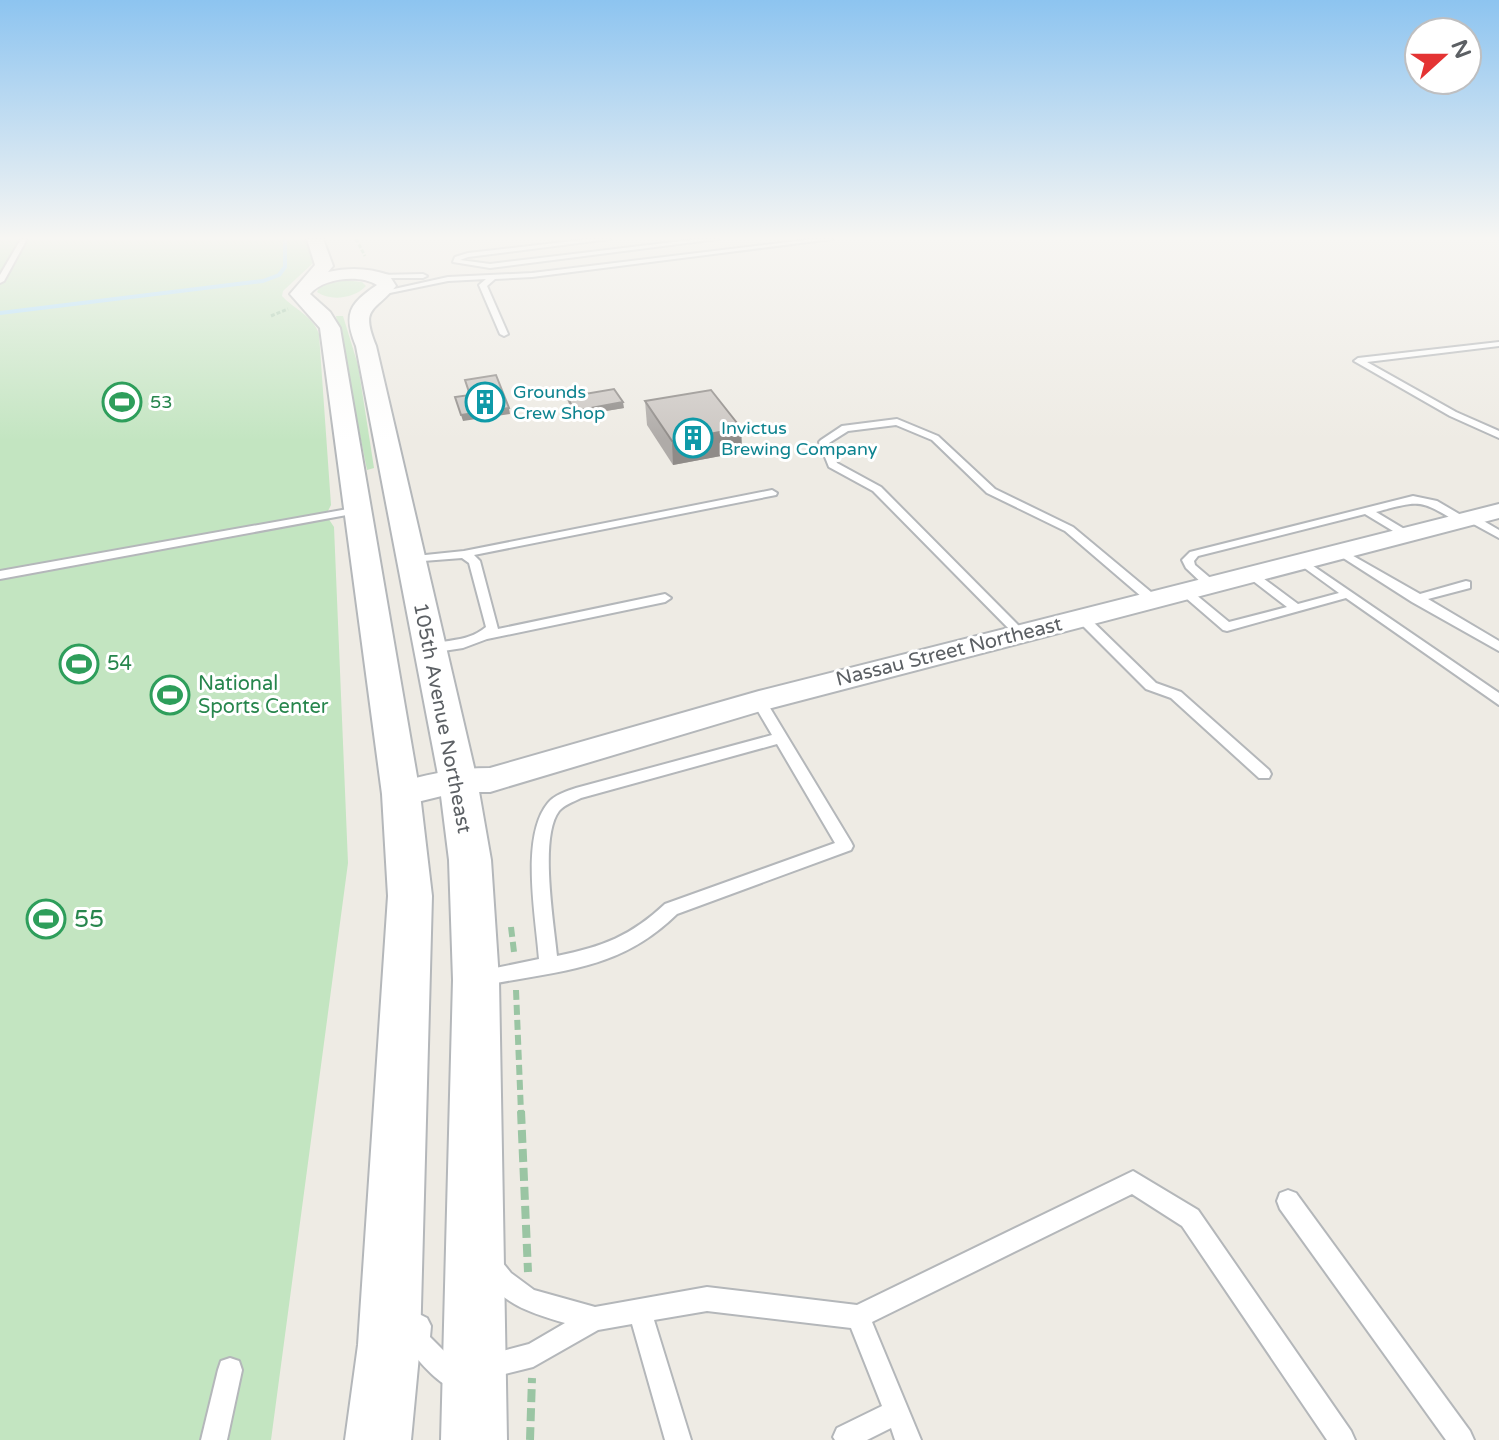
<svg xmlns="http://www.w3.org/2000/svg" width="1499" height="1440" viewBox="0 0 1499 1440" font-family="'Varela Round',sans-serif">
<rect width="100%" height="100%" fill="#eeebe4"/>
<g fill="#c3e5c1">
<path d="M0,239H315L313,263L283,291L282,296C294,309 313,316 319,334L331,505L326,515L334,527L348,863L271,1440H0Z"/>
<path d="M344,280L362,282L366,286C355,298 331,302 317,292L320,286Z"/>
<path d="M336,316H343L358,365L374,468L367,470Z"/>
</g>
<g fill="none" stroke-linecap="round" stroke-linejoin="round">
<path stroke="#a5ddfc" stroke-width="4" d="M0,313L263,281L279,275L285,267V239"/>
<g stroke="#b4b7ba" stroke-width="4">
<g id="service">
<path d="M21,239H27L4,281L0,283V275Z"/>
<path d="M590,239H610L468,257L460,260L490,264L699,239H718L490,268L453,262L455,257L468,253Z"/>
<path d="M813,239H832L532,277L495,279L487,286L508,334L504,336L500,334L479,285L486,279L448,281L380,295L376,293L448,277L532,273Z"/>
<path d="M378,275L423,274L427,276L423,278H376Z"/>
<path d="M1499,342V346L1367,362L1456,412L1499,431V438L1450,416L1354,361L1358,358Z"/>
<path d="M897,419L938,436L995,489L1073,527L1157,597L1159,600L1157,603H1149L1065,531L987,493L932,440L896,425L848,431L829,443L837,463L881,487L1027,634L1021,638L1017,637L873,491L829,467L819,442L821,440L842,426Z"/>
<path d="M772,490L777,493L776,495L474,555L480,561L498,629L665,594L671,598L665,602L487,639L463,648L430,653L424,649C440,637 465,645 486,627L469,563L462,558L410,562L404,559L406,557L464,551Z"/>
<path d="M1413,496L1437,501L1466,518L1471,515L1475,516L1499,530V538L1468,521L1463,524L1459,523C1419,499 1421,500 1376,512L1411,533V537H1403L1365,514L1198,556L1194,561L1195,565L1215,582V588H1207L1186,568L1182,560L1190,552Z"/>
<path d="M359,507L363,508V512L0,579V571Z"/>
<path d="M1341,549L1420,594L1466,581L1470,582V588L1428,599L1499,641V651L1412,602L1337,554V550Z"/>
<path d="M1303,559L1499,693V705L1346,598L1227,631L1223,630L1179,592L1181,589H1189L1229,622L1287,607L1248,577V573H1256L1298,604L1339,593L1299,564L1297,562Z"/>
<path d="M1082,614L1086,615L1156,683L1181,692L1269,770L1271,774L1269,778H1259L1171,698L1146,689L1078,621L1076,618Z"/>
<path d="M759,696L764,698L851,842L853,846L851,850L677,914C618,972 557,970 482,986L476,984L473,978L476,972L539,959C536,917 520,837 548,803C554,795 567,791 576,788L772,735L752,701ZM777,744L835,843L665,904C631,936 602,947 557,956C554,924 539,837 559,811C564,805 573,802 581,798Z"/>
<path d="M1133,1171L1198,1210L1351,1431L1355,1440H1327L1182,1226L1132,1194L872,1322L921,1440H895L891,1428L867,1440H835L833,1437L837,1428L882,1406L851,1328L707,1311L654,1320L691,1440H665L632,1324L598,1330L533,1367L489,1378L480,1375L477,1366L480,1357L529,1344L565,1323C534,1314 496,1303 483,1270L486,1262L494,1259L502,1262L511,1273L534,1290L595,1307L707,1287L857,1305Z"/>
<path d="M1288,1190L1296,1193L1470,1431L1474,1440H1446L1280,1209L1277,1201L1280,1193Z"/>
<path d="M419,1314L427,1318L431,1326L430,1337L453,1360L466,1363L469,1372L466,1381C460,1383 453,1386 447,1385C438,1383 409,1352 407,1343C405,1335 407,1325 411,1318Z"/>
<path d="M230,1358L239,1361L242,1370L227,1440H201L218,1370L221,1361Z"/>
</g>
</g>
<g stroke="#b4b7ba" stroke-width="4">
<path id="minor" d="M1499,504V518L764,710L490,792H458L401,806L390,803L385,794L390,785C423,775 455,768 490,768L759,691Z"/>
</g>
<g stroke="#b4b7ba" stroke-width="4">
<path id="tertiary" d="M307,239H323L333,266L328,272C350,267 369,268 389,275L396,286C374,313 360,306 376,346L477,780L491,860L499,980L507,1440H441L453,980L449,860L439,780L356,346C343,314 349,304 377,285C360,274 323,278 310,294L330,312L340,328L420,794L432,896L420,1345L411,1440H345L358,1345L388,896L382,794L320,328L290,294L315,265Z"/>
</g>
<g stroke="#9ac5a3" stroke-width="3" stroke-dasharray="4 2" stroke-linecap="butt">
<path d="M356,239L365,256"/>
<path d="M271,316L288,309"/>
</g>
<g stroke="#9ac5a3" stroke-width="6" stroke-dasharray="10 5" stroke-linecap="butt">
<path d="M511,927L514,952"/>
<path d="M516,990L521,1113"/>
</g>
<g stroke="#9ac5a3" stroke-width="8" stroke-dasharray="13 6" stroke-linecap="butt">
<path d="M521,1111L528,1272"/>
<path d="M530,1440L532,1378"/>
</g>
<use href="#service" fill="#fff" fill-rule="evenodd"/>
<use href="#minor" fill="#fff" fill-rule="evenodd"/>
<use href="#tertiary" fill="#fff" fill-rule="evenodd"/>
</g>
<g fill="#afaba8">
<path d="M567,397L624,408L576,416L568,402Z"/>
<path d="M645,401L741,428L742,452L673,465L647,425Z"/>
</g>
<g fill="#8f8b88">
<path d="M623,402L624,408L576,416L575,411Z"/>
<path d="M509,408L510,414L463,421L461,415Z"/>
<path d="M741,428L742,452L673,465L672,441Z"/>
</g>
<g fill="#ccc7c3" stroke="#8f8b88" stroke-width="2">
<path d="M496,375L509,408L461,415L455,397L470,395L465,380Z"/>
<path d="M614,389L623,402L575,411L567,397Z"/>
<path d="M711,390L741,428L672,441L645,401Z"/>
</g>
<linearGradient id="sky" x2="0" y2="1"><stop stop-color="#8dc4f0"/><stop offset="0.54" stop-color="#f7f6f3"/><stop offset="1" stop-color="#f7f6f3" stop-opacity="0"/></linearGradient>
<rect width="1499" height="441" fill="url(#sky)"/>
<defs>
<g id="stadium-ring" transform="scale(2)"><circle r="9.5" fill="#fff" stroke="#2e9e5b" stroke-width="1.5"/><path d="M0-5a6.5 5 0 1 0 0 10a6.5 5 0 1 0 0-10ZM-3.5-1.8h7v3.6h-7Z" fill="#2e9e5b"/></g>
<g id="building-ring" transform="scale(2)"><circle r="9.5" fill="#fff" stroke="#0f9aa8" stroke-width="1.5"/><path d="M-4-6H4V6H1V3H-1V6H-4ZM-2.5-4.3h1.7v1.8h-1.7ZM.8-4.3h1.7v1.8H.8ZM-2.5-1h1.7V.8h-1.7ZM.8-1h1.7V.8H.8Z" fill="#0f9aa8"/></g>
</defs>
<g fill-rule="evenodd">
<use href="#stadium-ring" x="122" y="402"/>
<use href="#building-ring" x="485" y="402"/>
<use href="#building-ring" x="693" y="438"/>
<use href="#stadium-ring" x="79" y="664"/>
<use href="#stadium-ring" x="170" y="695"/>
<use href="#stadium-ring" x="46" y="919"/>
</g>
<g text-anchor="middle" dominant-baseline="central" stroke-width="6" stroke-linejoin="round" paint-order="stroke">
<g font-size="18" fill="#0d838f" stroke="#fff" text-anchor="start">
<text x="513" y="392">Grounds<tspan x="513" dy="21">Crew Shop</tspan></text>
<text x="721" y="428">Invictus<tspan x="721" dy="21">Brewing Company</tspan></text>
</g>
<g font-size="18" fill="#27864d" stroke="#fff" text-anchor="start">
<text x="150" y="402">53</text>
</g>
<g font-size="20" fill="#5c6064" stroke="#fff">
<text transform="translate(949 652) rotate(-14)">Nassau Street Northeast</text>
<text transform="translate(442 718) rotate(79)">105th Avenue Northeast</text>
</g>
<g font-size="20" fill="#27864d" stroke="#fff" text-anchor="start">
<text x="107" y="664">54</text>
<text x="198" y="684">National<tspan x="198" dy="23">Sports Center</tspan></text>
</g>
<g font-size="24" fill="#27864d" stroke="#fff" text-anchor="start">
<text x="74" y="919">55</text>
</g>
</g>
<g transform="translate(1443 56) rotate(69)"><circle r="38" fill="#ffffff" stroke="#bebfc1" stroke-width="2"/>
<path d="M0-6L14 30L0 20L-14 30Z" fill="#e43333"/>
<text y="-12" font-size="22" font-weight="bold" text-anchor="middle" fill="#5c6064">N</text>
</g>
</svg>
